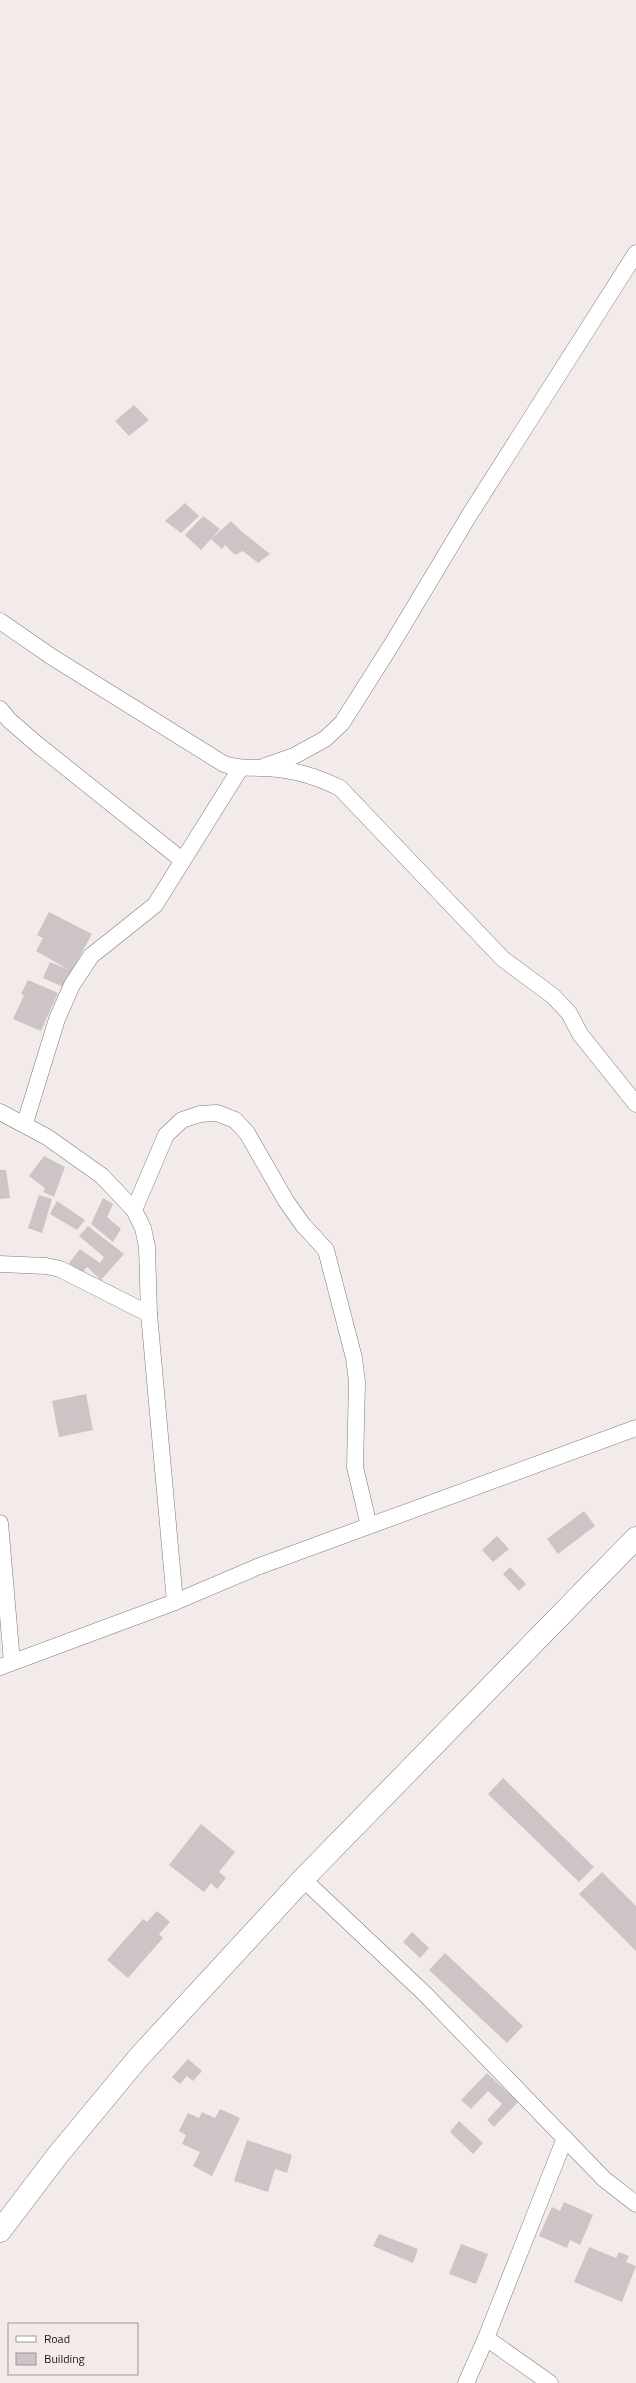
<svg xmlns="http://www.w3.org/2000/svg" width="636" height="2383" viewBox="0 0 636 2383" font-family="'Titillium Web',sans-serif">
<rect width="100%" height="100%" fill="#f3eaea"/>
<g fill="#cdc5c5">
<path d="M134,405L149,420L129,436L115,421Z"/>
<path d="M185,503L199,516L181,533L165,521Z"/>
<path d="M203,516L220,529L201,550L185,535Z"/>
<path d="M231,521L240,530L270,554L258,563L243,551L235,555L225,545L222,549L211,539Z"/>
<path d="M49,912L92,934L63,987L43,978L50,962L69,970L36,951L43,938L37,935Z"/>
<path d="M28,980L58,993L41,1031L13,1019L24,995L21,994Z"/>
<path d="M44,1156L65,1167L54,1197L43,1192L45,1188L29,1176Z"/>
<path d="M0,1170H6L10,1198L0,1199Z"/>
<path d="M39,1195L52,1199L42,1233L28,1228Z"/>
<path d="M103,1198L113,1204L107,1217L121,1229L113,1242L91,1224Z"/>
<path d="M57,1201L85,1220L77,1230L50,1214Z"/>
<path d="M88,1226L124,1254L101,1280L87,1267L82,1273L69,1263L80,1249L100,1263L104,1257L79,1236Z"/>
<path d="M86,1394L93,1430L59,1437L52,1401Z"/>
<path d="M584,1511L595,1526L558,1554L547,1539Z"/>
<path d="M497,1536L509,1549L493,1562L482,1550Z"/>
<path d="M510,1567L526,1584L519,1591L503,1574Z"/>
<path d="M503,1778L594,1867L579,1882L488,1794Z"/>
<path d="M201,1824L235,1852L219,1872L226,1878L217,1889L211,1883L204,1892L169,1865Z"/>
<path d="M602,1872L636,1906V1951L579,1894Z"/>
<path d="M157,1911L170,1922L159,1934L163,1938L128,1978L107,1960L143,1919L147,1922Z"/>
<path d="M412,1932L429,1948L420,1958L403,1942Z"/>
<path d="M445,1953L523,2026L507,2043L429,1970Z"/>
<path d="M188,2059L202,2071L193,2081L187,2076L180,2084L172,2077Z"/>
<path d="M487,2073L518,2102L494,2127L487,2120L502,2104L488,2091L471,2109L461,2100Z"/>
<path d="M220,2109L240,2118L212,2176L193,2166L200,2152L182,2144L186,2135L179,2131L188,2113L199,2118L202,2112L215,2118Z"/>
<path d="M459,2121L483,2143L473,2154L450,2132Z"/>
<path d="M247,2140L292,2155L287,2173L275,2169L268,2192L234,2181Z"/>
<path d="M564,2202L593,2215L580,2245L570,2240L567,2248L539,2236L552,2207L560,2211Z"/>
<path d="M379,2234L418,2249L413,2263L373,2246Z"/>
<path d="M461,2244L488,2254L476,2284L449,2274Z"/>
<path d="M589,2247L616,2258L619,2252L629,2256L626,2262L636,2266L622,2302L574,2282Z"/>
</g>
<g fill="none" stroke-linecap="round" stroke-linejoin="round">
<g stroke="#817a7a" stroke-width="17">
<g id="street">
<path d="M0,621L52,657L224,764C238,769 245,767 260,768C288,768 316,776 340,788L503,959L553,996L569,1013L580,1034L636,1104"/>
<path d="M0,709L9,720L38,745L182,860"/>
<path d="M265,766L294,756L325,739L342,723L392,644L470,514L636,253"/>
<path d="M0,1112L47,1137L102,1176L134,1210L143,1228L147,1247L149,1314L175,1602"/>
<path d="M25,1123L57,1019L72,985L91,956L155,905L240,769"/>
<path d="M134,1210L166,1135L182,1120L200,1114L217,1113L235,1120L247,1133L286,1201L303,1225L326,1250L354,1358L357,1382L355,1467L369,1526"/>
<path d="M0,1264L46,1266L60,1269L149,1314"/>
<path d="M0,1523L12,1662"/>
<path d="M0,1667L175,1602L257,1567L636,1428"/>
<path d="M303,1879L424,1993L604,2179L636,2204"/>
<path d="M466,2383L486,2338"/>
<path d="M550,2383L486,2338L565,2138"/>
</g>
</g>
<g stroke="#817a7a" stroke-width="23">
<path id="secondary" d="M0,2231L57,2156L139,2057L303,1879L636,1538"/>
</g>
<use href="#street" stroke="#fff" stroke-width="16"/>
<use href="#secondary" stroke="#fff" stroke-width="22"/>
</g>
<rect x="8" y="2323" width="130" height="52" fill="#f3eaea" stroke="#9e9797"/>
<rect x="16" y="2336" width="20" height="6" fill="#ffffff" stroke="#9e9797"/>
<text x="44" y="2343" font-size="12" fill="#1e1b1b">Road</text>
<rect x="16" y="2353" width="20" height="12" fill="#cdc5c5" stroke="#9e9797"/>
<text x="44" y="2363" font-size="12" fill="#1e1b1b">Building</text>
</svg>
